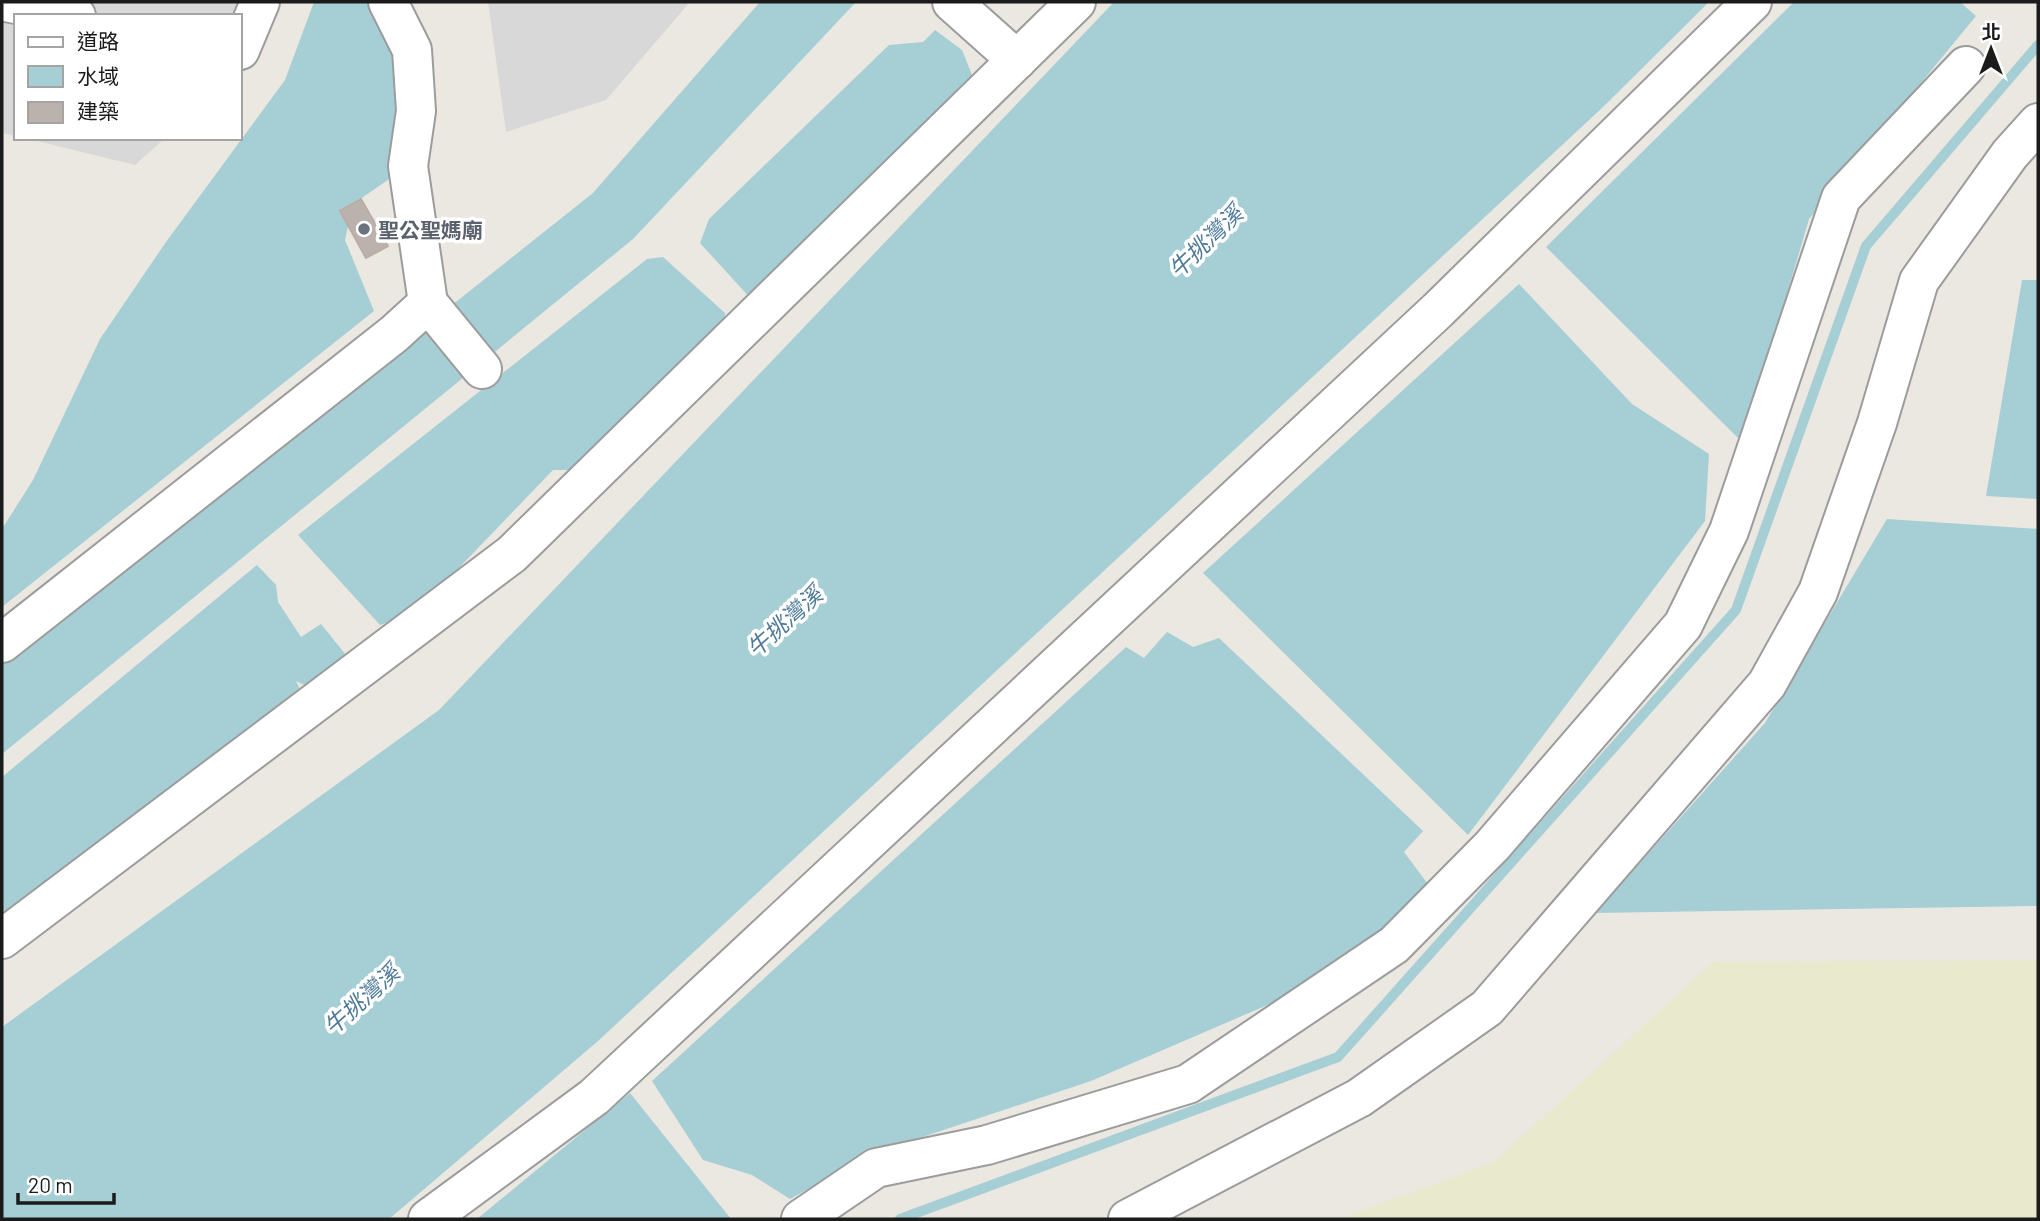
<svg xmlns="http://www.w3.org/2000/svg" width="2040" height="1221" viewBox="0 0 2040 1221" font-family="Barlow,'Noto Sans TC',sans-serif">
<rect width="100%" height="100%" fill="#ebe7e1"/>
<g fill="#d9d8d8">
<path d="M2,2H261L253,58L240,70V16H16V136L2,133Z"/>
<path d="M488,2H690L606,100L506,132Z"/>
<path d="M25,138H165L135,165Z"/>
</g>
<path fill="#e9e9cd" d="M2038,960V1219H1339L1494,1162L1713,962Z"/>
<g fill="#a5ced5">
<path d="M314,2H373L403,57L408,166L353,204L345,240L374,311L2,607V529L33,480L100,339L166,242L285,80Z"/>
<path d="M760,2H856L633,239L2,754V663L593,193Z"/>
<path d="M1114,2H1709L1602,108L598,1041L389,1219H2V1027L439,710Z"/>
<path d="M1794,2H1960L1976,16L1809,219L1743,443L1546,247Z"/>
<path d="M935,30L962,50L974,80L753,301L700,243L709,219L889,45L923,42Z"/>
<path d="M663,257L725,313V334L577,470H553L453,574L403,617L380,625L298,535L647,259Z"/>
<path d="M2022,280H2038V499L1986,496Z"/>
<path d="M1519,284L1632,404L1709,454L1705,521L1468,835L1203,573Z"/>
<path d="M1887,519L2038,529V906L1595,913L1765,723Z"/>
<path d="M257,565L276,585L278,602L301,637L321,624L350,660L315,690L296,681L304,698L2,917V777Z"/>
<path d="M1167,632L1193,647L1219,638L1423,831L1404,852L1436,895L1279,1000L1091,1081L874,1153L790,1199L752,1175L703,1160L652,1081L1126,647L1144,658Z"/>
<path d="M630,1093L731,1219H477Z"/>
</g>
<g fill="none" stroke-linecap="round" stroke-linejoin="round">
<path stroke="#a5ced5" stroke-width="10" d="M900,1219L1338,1057L1736,610L1866,246L2038,45"/>
</g>
<path fill="#bbb2ae" stroke="#bbada5" stroke-width="2" d="M361,199L388,246L366,258L340,211Z"/>
<g fill="none" stroke-linecap="round" stroke-linejoin="round">
<g stroke="#9c9c9c" stroke-width="42">
<g id="minor">
<path d="M6,2L76,16"/>
<path d="M388,2L412,50L416,111L408,166L428,303L482,369"/>
<path d="M952,2L1017,60"/>
<path d="M240,50L260,2"/>
<path d="M2,643L394,334L428,303"/>
<path d="M2,939L512,554L1076,2"/>
<path d="M428,1219L594,1097L1438,310L1752,2"/>
<path d="M801,1219L876,1168L987,1145L1188,1084L1394,945L1492,846L1683,625L1729,531L1841,198L1966,66"/>
<path d="M1128,1219L1359,1098L1487,1008L1767,684L1818,592L1877,423L1919,281L2010,154L2038,123"/>
</g>
</g>
<use href="#minor" stroke="#fff" stroke-width="38"/>
</g>
<circle fill="#6b7280" stroke="#fff" stroke-width="2.5" cx="364" cy="229" r="7"/>
<g text-anchor="middle" dominant-baseline="central" stroke-width="7" stroke-linejoin="round" paint-order="stroke">
<g font-size="21" font-weight="bold" fill="#5b616d" stroke="#fff" text-anchor="start">
<text x="378" y="229">聖公聖媽廟</text>
</g>
<g font-size="23" font-style="italic" fill="#4e7a99" stroke="#fff">
<text transform="translate(1205 241) rotate(-44)">牛挑灣溪</text>
<text transform="translate(784 621) rotate(-42)">牛挑灣溪</text>
<text transform="translate(361 999) rotate(-42)">牛挑灣溪</text>
</g>
</g>
<rect width="2040" height="1221" fill="none" stroke="#1b1b1b" stroke-width="7"/>
<rect x="14" y="14" width="228" height="126" fill="#ffffff" stroke="#a4a4a4" stroke-width="2"/>
<rect x="28" y="37" width="35" height="10" fill="#ffffff" stroke="#a4a4a4" stroke-width="2"/>
<text x="77" y="49" font-size="21" fill="#1b1b1b">道路</text>
<rect x="28" y="66" width="35" height="21" fill="#a5ced5" stroke="#a4a4a4" stroke-width="2"/>
<text x="77" y="84" font-size="21" fill="#1b1b1b">水域</text>
<rect x="28" y="102" width="35" height="21" fill="#bbb2ae" stroke="#a4a4a4" stroke-width="2"/>
<text x="77" y="119" font-size="21" fill="#1b1b1b">建築</text>
<g transform="translate(1991 49)" stroke="#ffffff" stroke-width="5" paint-order="stroke">
<path d="M0-5L12 26L0 18L-12 26Z" fill="#1b1b1b"/>
<text y="-10" font-size="19" font-weight="bold" text-anchor="middle" fill="#1b1b1b">北</text>
</g>
<path d="M18 1193v10h96v-10" fill="none" stroke="#1b1b1b" stroke-width="3.5"/>
<text x="28" y="1193" font-size="21" fill="#1b1b1b" stroke="#ffffff" stroke-width="5" paint-order="stroke">20 m</text>
</svg>
